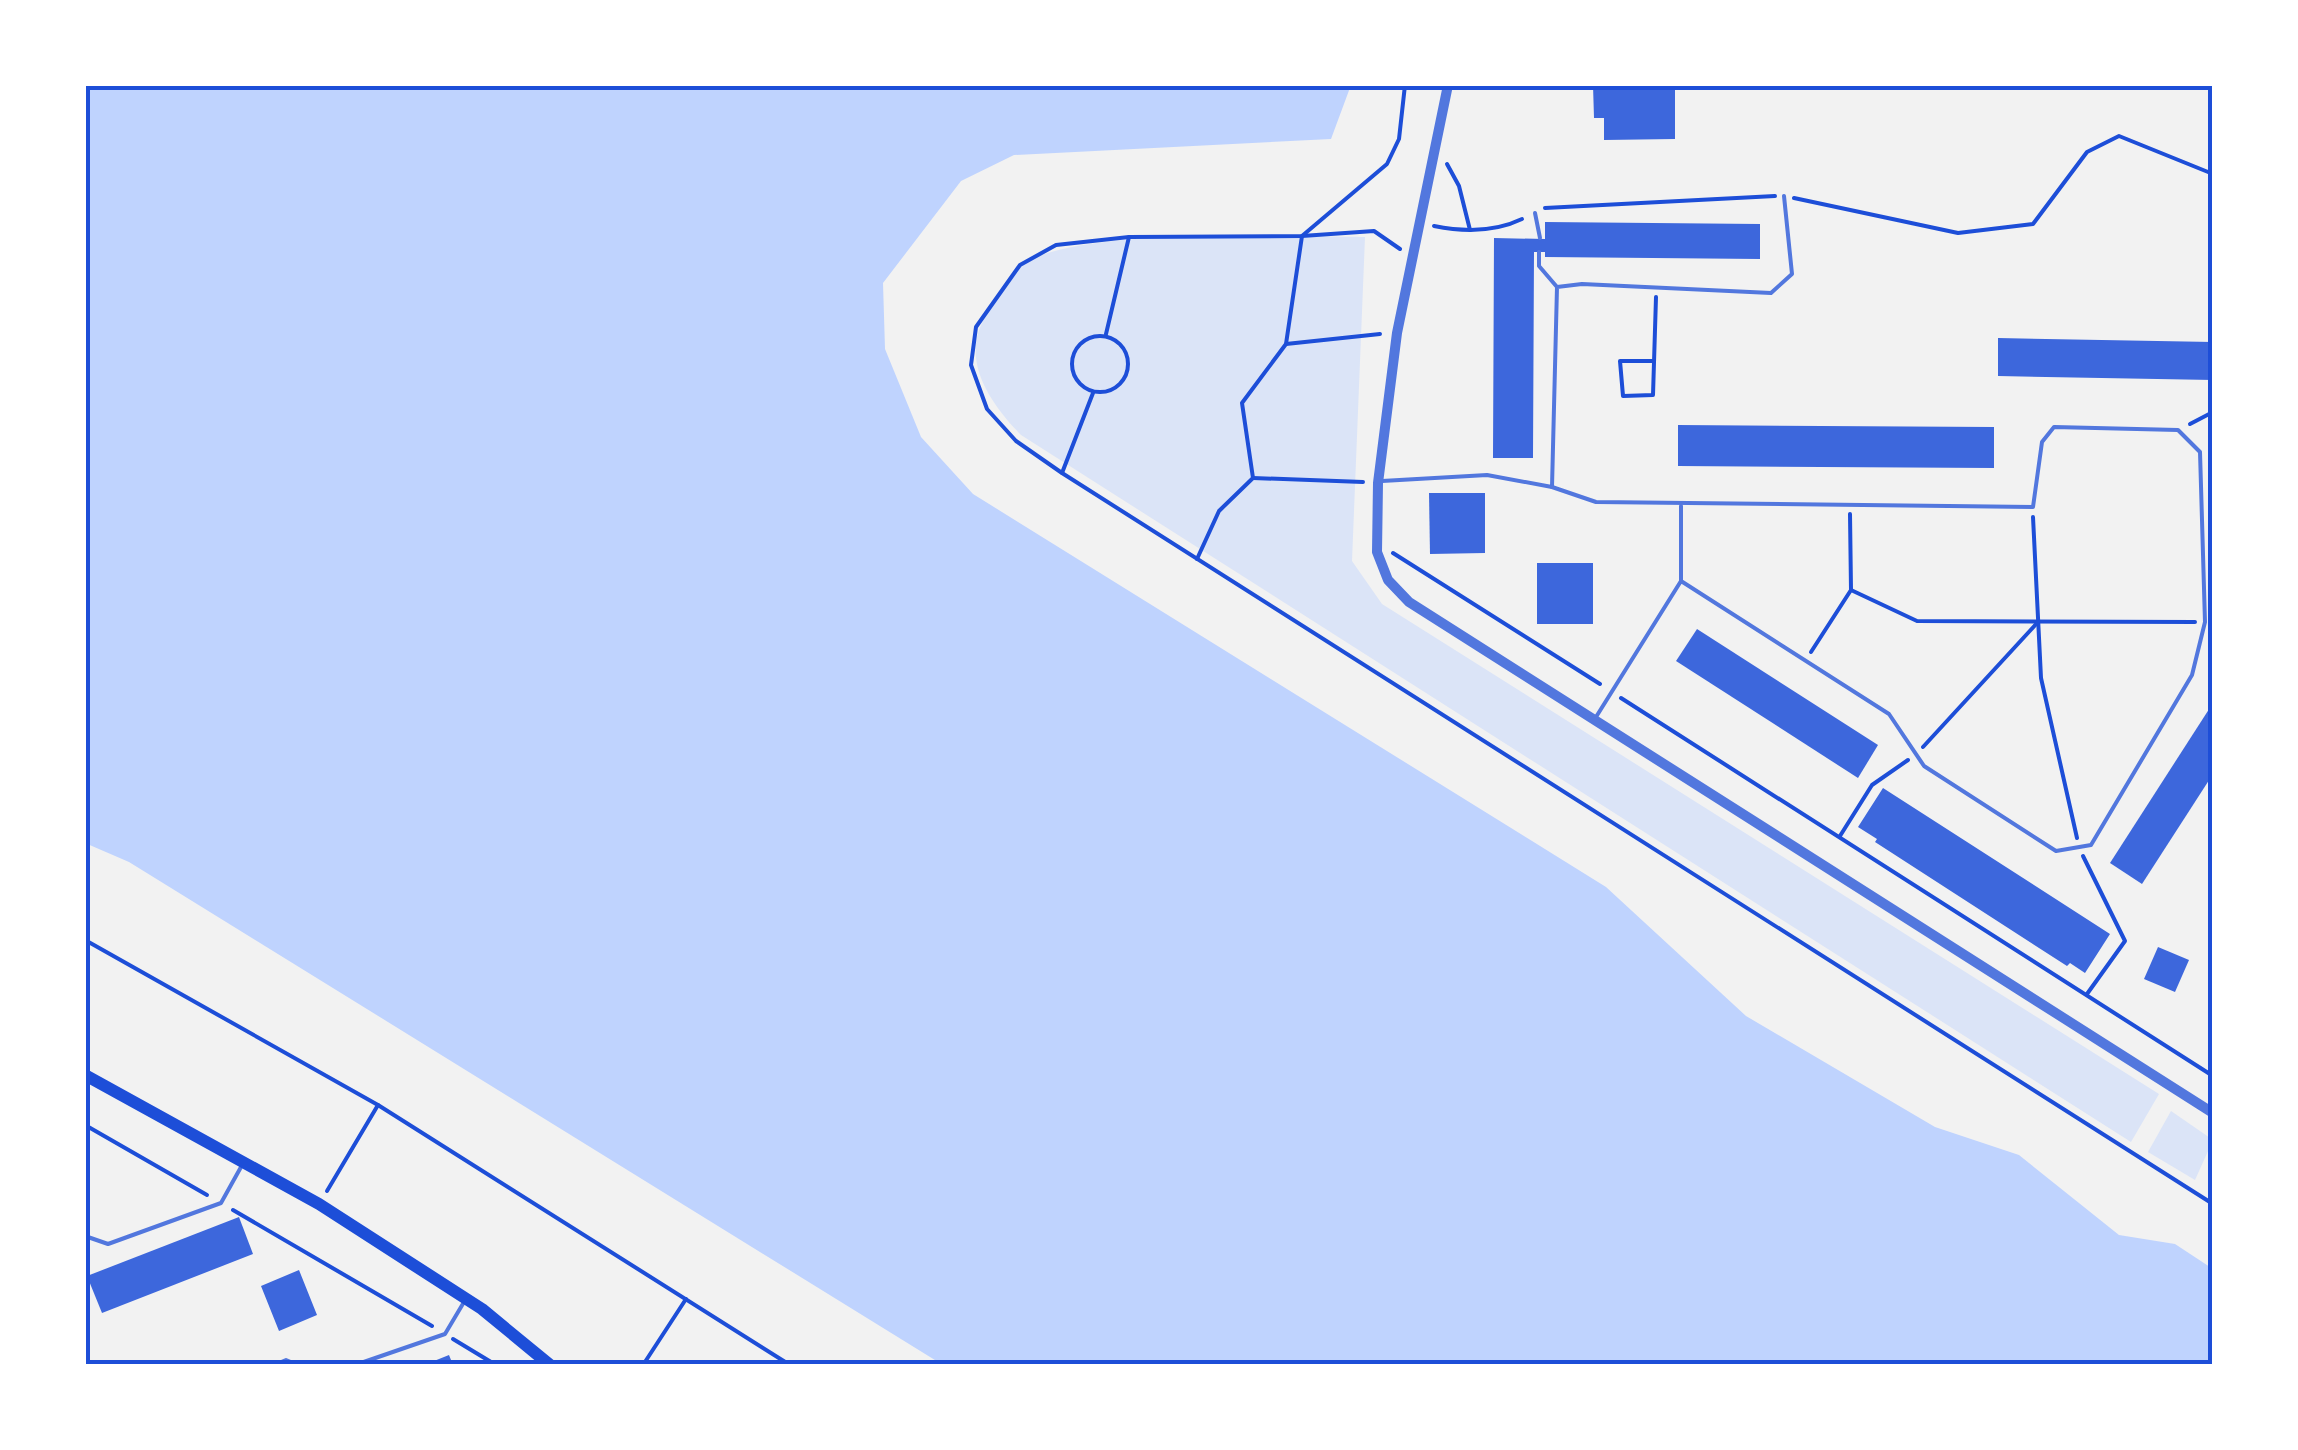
<svg xmlns="http://www.w3.org/2000/svg" width="2298" height="1450" viewBox="0 0 2298 1450" font-family="Rubik,sans-serif">
<rect width="100%" height="100%" fill="#f2f2f2"/>
<g fill="#dbe4f7">
<path d="M1365,237L1352,561L1382,604L2159,1094L2131,1142L1021,435C990,403 958,358 987,314C996,300 1004,280 1016,269C1063,225 1296,237 1365,237Z"/>
<path d="M2171,1111L2213,1140L2195,1180L2148,1152Z"/>
</g>
<path fill="#bfd3fe" d="M85,85H1351L1331,139L1014,155L961,181L883,283L885,349L921,437L973,494L1606,887L1746,1016L1935,1127L2019,1155L2119,1235L2175,1244L2213,1269V1365H943L129,862L85,843Z"/>
<g fill="#3d67dc">
<path d="M1593,85H1675V139L1604,140V118H1594Z"/>
<path d="M1545,222L1760,224V259L1545,257V252H1534L1533,458H1493L1494,238L1545,239Z"/>
<path d="M1998,338L2213,342V380L1998,376Z"/>
<path d="M1678,425L1994,427V468L1678,466Z"/>
<path d="M1429,493H1485V553L1430,554Z"/>
<rect x="1537" y="563" width="56" height="61"/>
<path d="M1697,629L1878,745L1858,778L1676,661Z"/>
<path d="M2213,703V774L2142,884L2110,863Z"/>
<path d="M1883,788L2110,934L2085,973L2070,963L2067,966L1875,842L1877,839L1858,827Z"/>
<path d="M2158,947L2189,960L2175,992L2144,979Z"/>
<path d="M239,1217L253,1254L102,1313L87,1276Z"/>
<path d="M299,1270L317,1315L279,1331L261,1286Z"/>
<path d="M449,1355L453,1365H424Z"/>
</g>
<g fill="none" stroke-linecap="round" stroke-linejoin="round">
<g stroke="#1d4ed8" stroke-width="4">
<path d="M1447,164L1459,186L1470,230"/>
<path d="M1794,198L1958,233L2033,224L2087,152L2119,136L2213,174"/>
<path d="M1545,208L1775,196"/>
<path d="M1434,226C1464,232 1495,232 1522,219"/>
<path d="M1400,249L1374,231L1302,236L1129,237L1056,245L1020,265L976,327L971,365L987,409L1016,441L1062,473L2213,1204"/>
<path d="M1106,334L1129,237"/>
<circle cx="1100" cy="364" r="28"/>
<path d="M1286,344L1380,334"/>
<path d="M1654,361H1620L1623,396L1653,395L1656,297"/>
<path d="M2190,424L2213,412"/>
<path d="M1062,473L1093,393"/>
<path d="M1253,478L1363,482"/>
<path d="M2033,517L2041,678L2077,838"/>
<path d="M1393,553L1600,684"/>
<path d="M1197,559L1219,511L1253,478L1242,403L1286,344L1302,236L1387,164L1399,139L1405,85"/>
<path d="M1851,590L1917,621L2195,622"/>
<path d="M1811,652L1851,590L1850,514"/>
<path d="M1621,698L2213,1076"/>
<path d="M1923,747L2038,622"/>
<path d="M1840,836L1872,785L1908,760"/>
<path d="M2083,856L2125,941L2087,994"/>
<path d="M85,940L378,1105L790,1365"/>
<path d="M85,1125L207,1195"/>
<path d="M327,1191L378,1105"/>
<path d="M233,1210L432,1326"/>
<path d="M453,1339L496,1365"/>
<path d="M643,1365L686,1299"/>
</g>
<g stroke="#5277de" stroke-width="4">
<path d="M1535,213L1540,238"/>
<path d="M1539,252V266L1557,287"/>
<path d="M1382,481L1487,475L1552,487L1557,287L1582,284L1771,293L1792,274L1784,196"/>
<path d="M1552,487L1596,502L2033,507L2042,442L2054,427L2178,430L2200,452L2205,622L2192,675L2091,845L2056,851L1924,766L1889,714L1681,581L1596,717"/>
<path d="M1681,506V581"/>
<path d="M85,1236L108,1244L221,1203L241,1167"/>
<path d="M274,1365L286,1360L298,1365"/>
<path d="M355,1365L445,1334L464,1302"/>
</g>
<path stroke="#5277de" stroke-width="10" d="M1448,85L1397,333L1378,483L1377,552L1388,580L1409,602L2213,1113"/>
<path stroke="#1d4ed8" stroke-width="12" d="M85,1075L319,1204L482,1309L550,1365"/>
</g>
<rect width="2298" height="1450" fill="none" stroke="#ffffff" stroke-width="175"/>
<rect x="88" y="88" width="2122" height="1274" fill="none" stroke="#1d4ed8" stroke-width="4"/>
</svg>
